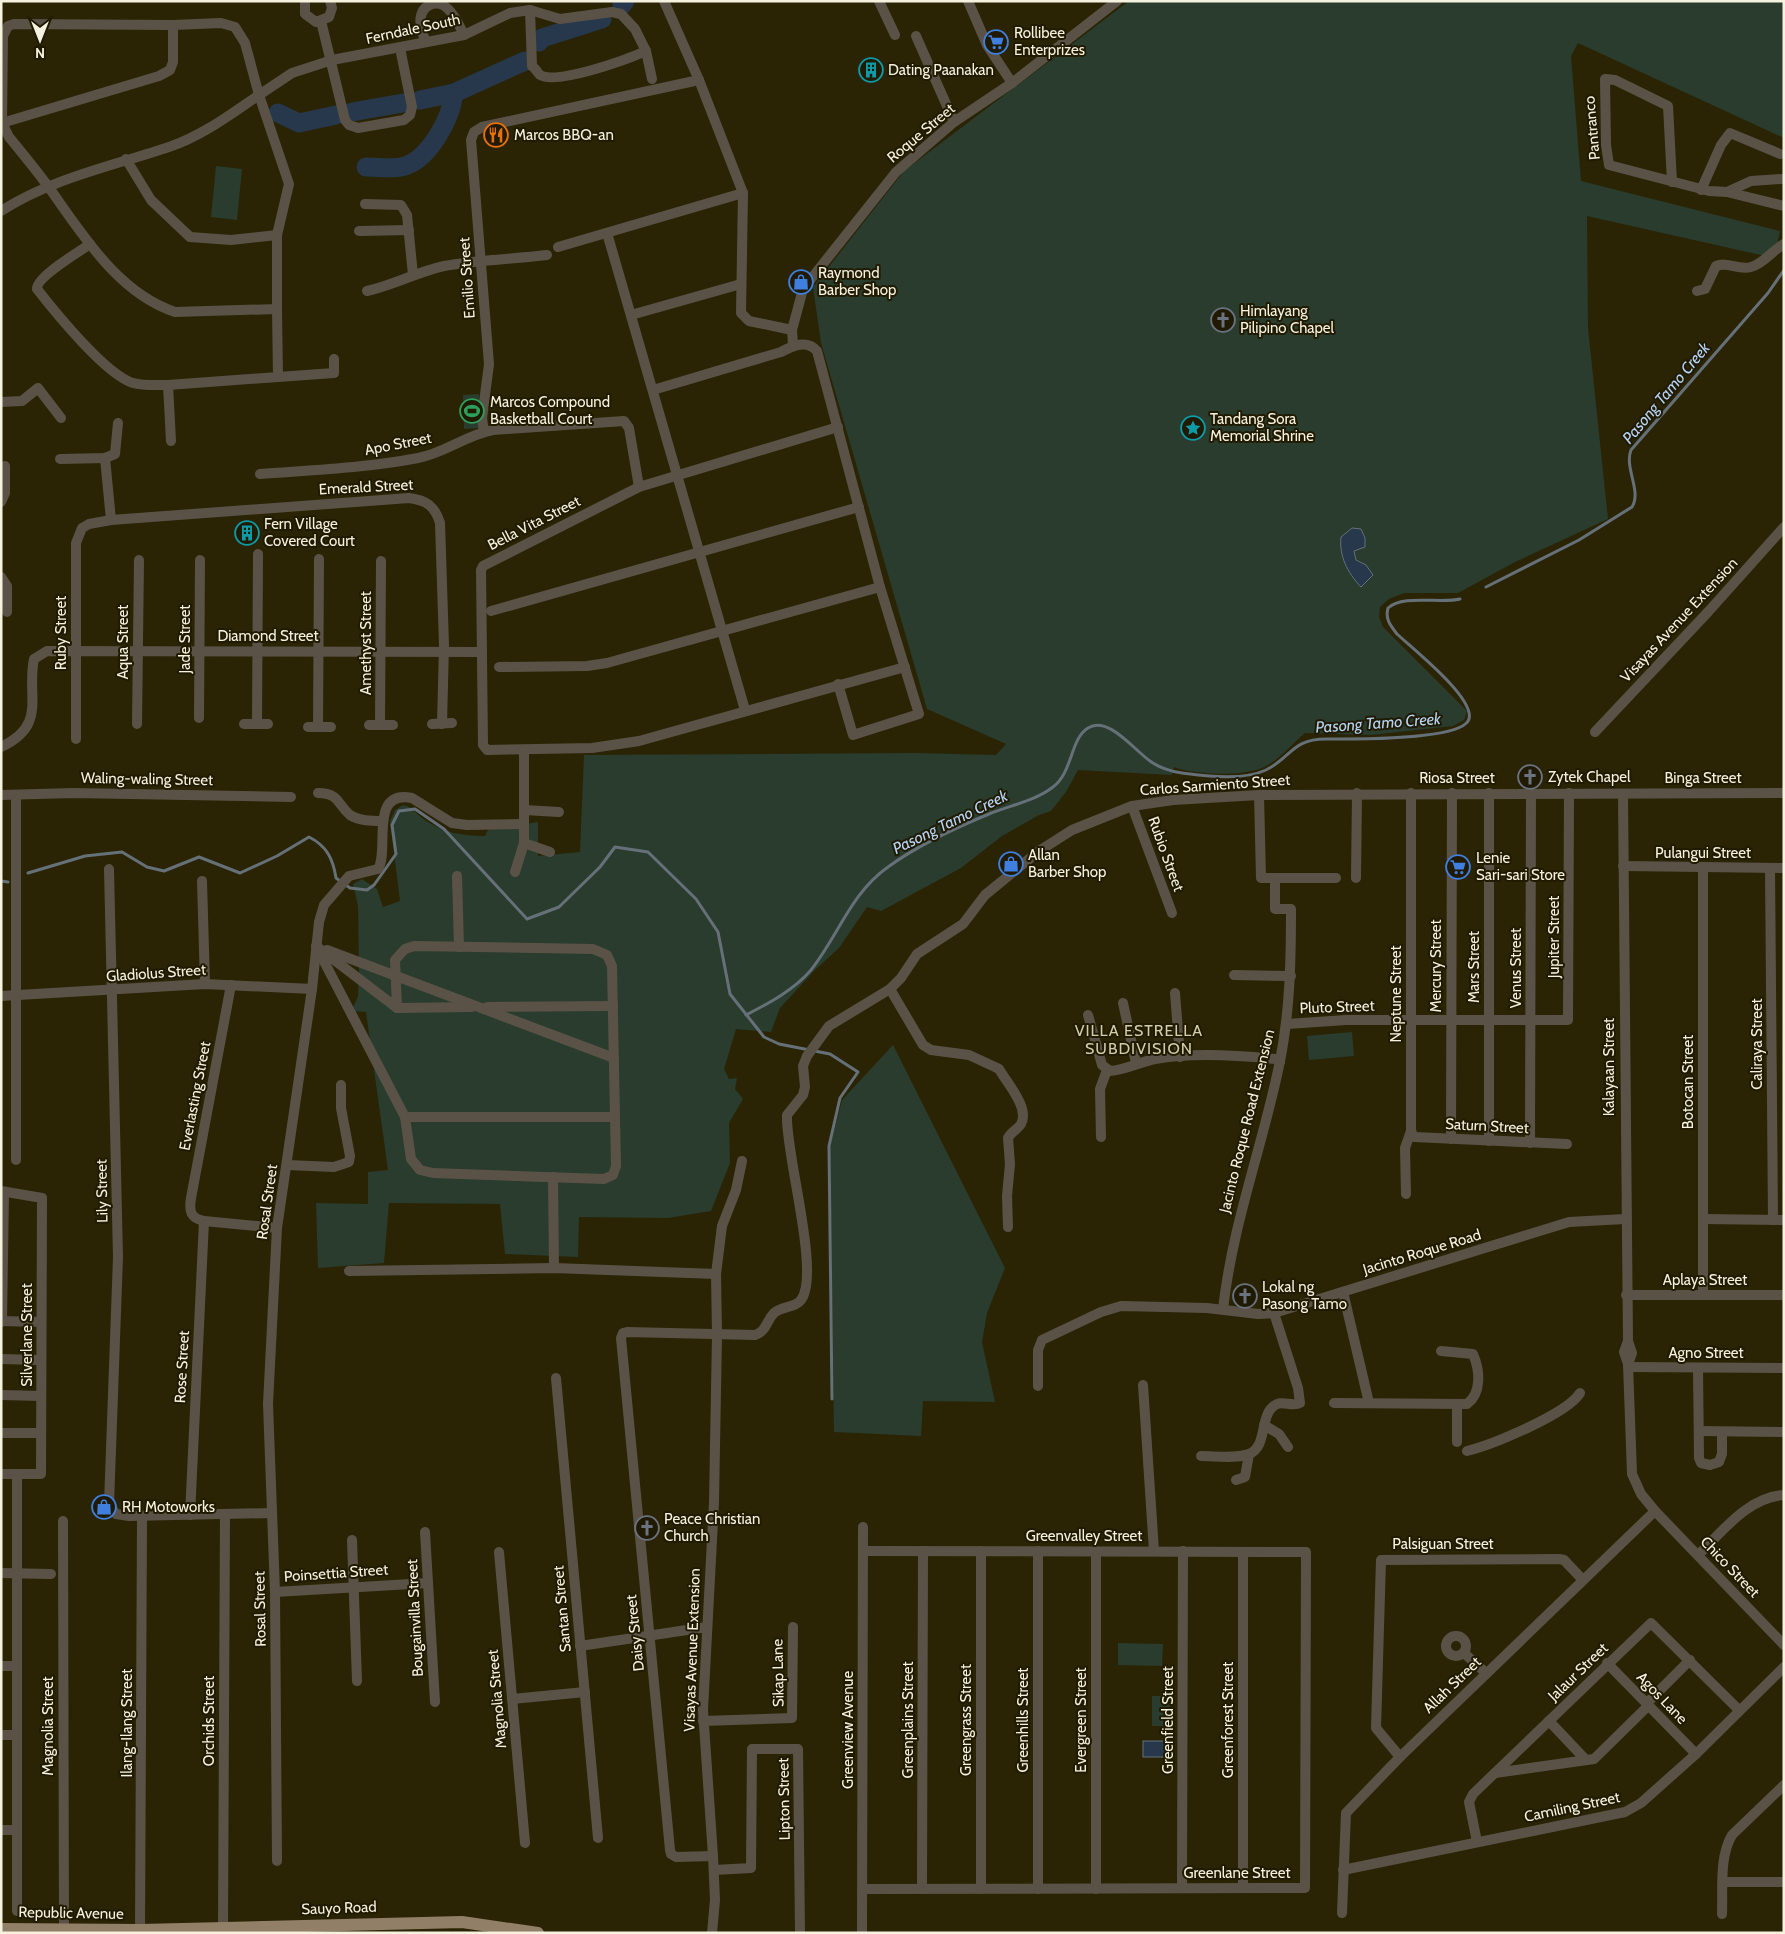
<svg xmlns="http://www.w3.org/2000/svg" width="1785" height="1934" viewBox="0 0 1785 1934" font-family="Cabin,sans-serif">
<rect width="100%" height="100%" fill="#2a2404"/>
<g fill="#293c2d">
<path d="M1129,1H1784V138L1578,43L1571,56L1581,181L1780,231L1774,258L1587,216L1588,328L1608,519L1515,562L1458,593H1404L1389,599L1380,607L1379,617L1383,627L1467,711L1464,720L1453,726L1371,735L1305,733C1292,744 1281,758 1266,766C1248,777 1193,775 1174,767L1172,775L1078,770L1066,792L1051,811L1039,815L1002,836L961,868L881,911L867,907L839,948L815,970L780,1008L771,1032L736,1029L724,1069L729,1079L737,1078L735,1089L743,1099L729,1123L730,1163L711,1211L668,1218L579,1217L578,1257L505,1254L500,1204L389,1203L384,1263L318,1268L316,1203L368,1204V1172L388,1170L366,1012L351,1011L358,997L359,971L358,906L353,884L362,879L377,889L383,907L400,901L390,821L395,810L403,805C414,807 416,815 425,820C444,833 463,836 485,836L488,830L538,822V856L580,852L584,755L914,753L996,755L1006,744L927,709L821,343L813,287L904,171Z"/>
<path d="M216,166L242,169L237,220L211,217Z"/>
<path d="M479,394L481,428L464,429L463,395Z"/>
<path d="M1352,1032L1354,1056L1309,1060L1307,1036Z"/>
<path d="M893,1045L1005,1268L987,1313L982,1342L995,1402L923,1401L921,1436L834,1432L830,1146L842,1100Z"/>
<path d="M1118,1643L1163,1644L1162,1666L1118,1665Z"/>
<rect x="1152" y="1696" width="18" height="30"/>
</g>
<g fill="#27384c" stroke="#657078">
<path d="M1352,528L1361,529L1365,538V547L1354,551L1356,560L1366,565L1373,575L1361,587C1347,572 1339,556 1341,537Z"/>
<rect x="1143" y="1741" width="25" height="16"/>
</g>
<g fill="none" stroke-linecap="round" stroke-linejoin="round">
<g stroke="#657078" stroke-width="3">
<path d="M1486,587L1579,540L1632,507C1642,491 1624,468 1631,450L1768,293L1784,270"/>
<path d="M28,873L85,856L122,852L147,867L164,871L199,857L240,873L277,856L309,837C327,846 333,859 336,878L350,888L367,890L374,885L396,854L392,825L399,811L415,809L444,829L527,919L559,907L600,867L615,847L648,852L696,899L718,932L730,994L764,1037L779,1044L830,1054L858,1072L840,1098L829,1146L832,1399"/>
<path d="M1,881L8,882"/>
<path d="M746,1015C769,1003 794,990 811,970C838,936 851,893 888,867C918,845 955,828 989,814C1011,805 1035,801 1053,787C1073,772 1070,739 1088,728C1108,715 1135,751 1150,761C1158,767 1172,772 1182,773C1207,776 1242,781 1266,770C1292,757 1292,739 1326,739C1348,739 1463,741 1469,719C1475,698 1413,649 1397,634C1390,625 1385,619 1388,608C1403,594 1440,604 1460,599"/>
</g>
<g stroke="#27384c" stroke-width="19">
<path d="M622,5L625,1"/>
<path d="M539,42L542,38L602,19"/>
<path d="M420,100L454,93L525,61"/>
<path d="M352,112L403,103"/>
<path d="M278,113L299,123L336,115"/>
<path d="M366,167C377,167 390,169 401,167C428,162 451,119 454,93"/>
</g>
<g stroke="#5b5247" stroke-width="10">
<path d="M305,1V14L316,22L329,17L332,8L330,1"/>
<path d="M664,1L699,80L743,193L741,313L749,321L792,330"/>
<path d="M879,1L895,35"/>
<path d="M968,1L987,45L1012,83"/>
<path d="M530,10L532,66C535,68 538,73 540,75C558,85 628,59 646,51"/>
<path d="M321,21L345,120L349,125L358,128L404,120L410,115L412,107L400,48"/>
<path d="M173,25L14,24L8,26L3,36L2,123L9,137C23,154 37,171 50,189C83,235 118,293 175,312L277,309V235"/>
<path d="M916,36L954,122"/>
<path d="M426,42C420,29 415,10 432,4C436,3 439,3 443,5C453,11 459,25 464,35"/>
<path d="M126,159L151,200L190,237L231,240L277,235L289,184L259,95L292,73L332,60L464,35L510,13L530,10L560,19L612,12L621,14L635,29L646,51L652,79"/>
<path d="M1672,182L1668,106L1615,80L1605,79L1606,145L1609,165L1709,191L1727,192L1784,206"/>
<path d="M1701,190L1721,145L1730,133L1780,154"/>
<path d="M1727,192L1751,181L1781,179"/>
<path d="M365,204L401,205L407,215L413,275"/>
<path d="M1,211C53,178 112,166 169,147C202,136 231,114 259,95L245,43L235,27L221,23L173,25V62L170,70L159,76L2,123"/>
<path d="M359,231L409,230"/>
<path d="M607,233L745,710"/>
<path d="M90,244C79,252 36,277 37,289C55,312 106,375 133,383C144,386 156,385 168,385"/>
<path d="M558,247L743,193"/>
<path d="M367,291C394,285 417,272 444,266C477,260 513,259 547,255"/>
<path d="M1697,291L1705,289L1716,266C1727,261 1739,271 1751,267C1763,264 1773,250 1784,244"/>
<path d="M631,315L741,284"/>
<path d="M793,345L792,330L803,289L896,172L954,122L1012,83L1117,1"/>
<path d="M278,377L334,373V359"/>
<path d="M653,390L781,352C792,346 807,339 817,351L880,587L919,714L853,735L838,684"/>
<path d="M1,402L22,401L38,388L61,418"/>
<path d="M838,427L639,487L483,566L481,570L483,745L487,750L592,748L639,741L905,667"/>
<path d="M484,432L482,418L489,364L471,140L474,132L482,127L699,80"/>
<path d="M171,441L168,385L278,377L277,309"/>
<path d="M105,458L111,520"/>
<path d="M60,459L105,458L115,454L118,423"/>
<path d="M260,474C312,470 366,468 418,458C445,453 466,435 493,430L624,421L629,428L639,487"/>
<path d="M1,502L5,493V466"/>
<path d="M1,577L7,586V612"/>
<path d="M491,611L859,507"/>
<path d="M499,667L587,666L607,663L880,587"/>
<path d="M199,718L200,560"/>
<path d="M137,724L139,560"/>
<path d="M244,724H268"/>
<path d="M257,724L258,554"/>
<path d="M432,724L452,723"/>
<path d="M369,725H393"/>
<path d="M380,725L381,561"/>
<path d="M308,727H331"/>
<path d="M318,727L319,559"/>
<path d="M1595,732L1708,612L1784,527"/>
<path d="M76,739V543L82,528L89,524L111,520L409,498C426,500 435,506 440,523L444,645L442,724"/>
<path d="M1,747C48,725 26,696 34,659L47,651L482,652"/>
<path d="M318,793C339,793 337,804 350,815C359,821 372,821 382,821"/>
<path d="M1623,794L1628,1341L1624,1352L1628,1364L1632,1474L1641,1494L1655,1511L1784,1645"/>
<path d="M1,795L74,793L291,797"/>
<path d="M16,795V1160"/>
<path d="M1259,795L1261,878H1336"/>
<path d="M1132,806L1172,913"/>
<path d="M524,810L559,812"/>
<path d="M524,843L550,852"/>
<path d="M1623,866L1784,868"/>
<path d="M1770,868L1773,1220"/>
<path d="M109,869L118,1257L109,1504L116,1514L129,1516L272,1513"/>
<path d="M515,872L524,843V750"/>
<path d="M457,876L459,947"/>
<path d="M1356,878L1357,793"/>
<path d="M202,881L205,984"/>
<path d="M316,946L397,1008L395,960L405,949L414,946L593,949L607,955L612,966L616,1166L613,1175L604,1179L433,1173L420,1170L411,1159L405,1117Z"/>
<path d="M327,950L614,1058"/>
<path d="M1234,975L1291,976"/>
<path d="M231,985L191,1198C189,1211 190,1218 204,1221L277,1228"/>
<path d="M890,989L923,1045L931,1050L969,1055L995,1067L999,1069C1007,1083 1030,1108 1021,1124C1018,1129 1011,1132 1008,1138L1010,1164L1007,1196L1008,1227"/>
<path d="M1175,993L1180,1057"/>
<path d="M1,996L205,984L312,989"/>
<path d="M1123,1003L1136,1063"/>
<path d="M487,1007L613,1006"/>
<path d="M397,1008L472,1007"/>
<path d="M1088,1015L1102,1065L1110,1071C1125,1070 1140,1062 1155,1059C1193,1052 1237,1055 1275,1059L1280,1062"/>
<path d="M1287,1024L1346,1020H1568L1569,793"/>
<path d="M405,1117H615"/>
<path d="M1411,1131L1414,1137L1567,1144"/>
<path d="M1101,1137L1100,1089L1107,1070"/>
<path d="M1451,1139L1452,793"/>
<path d="M1489,1141V793"/>
<path d="M1530,1143L1531,793"/>
<path d="M287,1165L334,1167L349,1162L350,1156L341,1108V1085"/>
<path d="M553,1177L554,1268"/>
<path d="M1,1191L42,1198L41,1474H1"/>
<path d="M1406,1194L1405,1148L1411,1131V793"/>
<path d="M1703,1219L1784,1220"/>
<path d="M349,1271L554,1268L716,1274"/>
<path d="M1343,1292L1369,1403"/>
<path d="M1626,1295H1784"/>
<path d="M1703,1295V869"/>
<path d="M1223,1309C1233,1221 1263,1146 1280,1061C1290,1011 1291,960 1291,909H1275V878"/>
<path d="M1,1321L41,1322"/>
<path d="M2,1322L4,1192"/>
<path d="M1628,1341L1632,1353L1628,1364"/>
<path d="M1,1359L41,1360"/>
<path d="M1628,1367L1784,1368"/>
<path d="M1698,1368L1699,1458L1701,1463L1710,1465L1719,1462L1722,1454V1433"/>
<path d="M556,1378L598,1838"/>
<path d="M1143,1385L1154,1551"/>
<path d="M1038,1386V1350L1042,1340L1101,1312L1121,1306L1207,1308L1258,1314L1274,1313L1569,1222L1625,1219"/>
<path d="M1,1395L41,1396"/>
<path d="M1334,1403L1467,1404C1482,1393 1480,1370 1473,1354L1441,1351"/>
<path d="M1457,1405V1442"/>
<path d="M1264,1425L1279,1434L1288,1447"/>
<path d="M1699,1431L1784,1432"/>
<path d="M1,1433H41"/>
<path d="M1467,1451C1492,1445 1567,1414 1580,1393"/>
<path d="M1201,1456C1216,1456 1235,1459 1249,1454C1269,1446 1258,1413 1277,1404C1284,1401 1293,1407 1300,1403L1298,1388L1274,1313"/>
<path d="M17,1474V1911"/>
<path d="M1236,1480L1245,1477L1249,1454"/>
<path d="M190,1515L204,1221"/>
<path d="M63,1521L64,1930"/>
<path d="M425,1532L435,1702"/>
<path d="M352,1540L357,1681"/>
<path d="M499,1552L525,1843"/>
<path d="M1698,1555C1723,1531 1748,1497 1784,1495"/>
<path d="M1,1573L51,1574"/>
<path d="M275,1592L428,1583"/>
<circle cx="1456" cy="1646" r="10"/>
<path d="M580,1646L707,1627"/>
<path d="M1464,1653L1486,1673"/>
<path d="M1607,1663L1696,1754"/>
<path d="M1,1666H16"/>
<path d="M512,1699L585,1692"/>
<path d="M1646,1704L1690,1660"/>
<path d="M703,1721L792,1718L793,1627"/>
<path d="M1549,1721L1585,1759"/>
<path d="M1,1735H17"/>
<path d="M1400,1757L1376,1728L1381,1560L1559,1559L1564,1560L1582,1579"/>
<path d="M1495,1773L1594,1759L1648,1706"/>
<path d="M1,1830H17"/>
<path d="M1477,1842L1469,1802L1473,1794L1651,1623L1739,1710"/>
<path d="M713,1856L676,1857L671,1854L670,1850L621,1338L623,1333L627,1332L755,1335C767,1331 766,1321 774,1313C782,1306 795,1308 801,1300C821,1274 785,1153 787,1115L803,1095L805,1087L803,1066L807,1056L829,1026L890,989L901,978L917,954L963,924L985,895L1039,851L1072,830L1132,806L1173,800L1259,795L1784,793"/>
<path d="M277,1861L275,1592L268,1404L277,1228L312,989L319,922L324,905L349,876L378,869C390,851 368,789 412,798L452,823L467,825L524,824"/>
<path d="M714,1870L751,1868L752,1749H798L800,1933"/>
<path d="M1343,1870L1625,1812L1641,1803L1696,1754L1784,1667"/>
<path d="M1723,1882H1784"/>
<path d="M1182,1888L1183,1551"/>
<path d="M1243,1888V1552"/>
<path d="M862,1889L1305,1888L1306,1552L863,1551"/>
<path d="M922,1889L923,1551"/>
<path d="M981,1889V1551"/>
<path d="M1038,1889V1551"/>
<path d="M1096,1889V1551"/>
<path d="M1342,1913L1346,1813L1400,1757L1655,1511"/>
<path d="M1722,1914C1723,1889 1719,1857 1732,1835L1784,1785"/>
<path d="M223,1927L225,1514"/>
<path d="M140,1933L142,1516"/>
<path d="M712,1933L715,1900L713,1856L703,1710L714,1502L717,1335L716,1274L722,1226L736,1190L742,1161"/>
<path d="M862,1933L863,1527"/>
</g>
<path stroke="#927f68" stroke-width="12" d="M1,1929L141,1930L462,1922L538,1933"/>
</g>
<defs>
<g id="supermarket-ring" transform="scale(1.25)"><circle r="9.5" fill="#201a00" stroke="#3f7fe0" stroke-width="1.5"/><path d="M-6-5.5h2.5l.6 2H6L4.5 2H-2.5L-4.4-4H-6ZM-1.5 3.2a1.3 1.3 0 1 0 .1 0ZM3 3.2a1.3 1.3 0 1 0 .1 0Z" fill="#3f7fe0"/></g>
<g id="building-ring" transform="scale(1.25)"><circle r="9.5" fill="#201a00" stroke="#0f9aa8" stroke-width="1.5"/><path d="M-4-6H4V6H1V3H-1V6H-4ZM-2.5-4.3h1.7v1.8h-1.7ZM.8-4.3h1.7v1.8H.8ZM-2.5-1h1.7V.8h-1.7ZM.8-1h1.7V.8H.8Z" fill="#0f9aa8"/></g>
<g id="restaurant-ring" transform="scale(1.25)"><circle r="9.5" fill="#201a00" stroke="#e8710a" stroke-width="1.5"/><path d="M-5-6h1v4h1v-4h1v4h1v-4h1v5L-1.5 .5V6h-2V.5L-5-1ZM5-6V6H3V1.5H1.5Q1.5-4 5-6Z" fill="#e8710a"/></g>
<g id="shop-ring" transform="scale(1.25)"><circle r="9.5" fill="#201a00" stroke="#3f7fe0" stroke-width="1.5"/><path d="M-5-2.5h2.3a2.7 3.5 0 0 1 5.4 0H5L5.5 6h-11ZM-1.5-2.5h3a1.5 2.3 0 0 0-3 0Z" fill="#3f7fe0"/></g>
<g id="church-ring" transform="scale(1.25)"><circle r="9.5" fill="#201a00" stroke="#6b7280" stroke-width="1.5"/><path d="M-1.2-6h2.4v3.5h3.3v2.4h-3.3V6h-2.4V-.1h-3.3v-2.4h3.3Z" fill="#6b7280"/></g>
<g id="stadium-ring" transform="scale(1.25)"><circle r="9.5" fill="#201a00" stroke="#2e9e5b" stroke-width="1.5"/><path d="M0-5a6.5 5 0 1 0 0 10a6.5 5 0 1 0 0-10ZM-3.5-1.8h7v3.6h-7Z" fill="#2e9e5b"/></g>
<g id="sight-ring" transform="scale(1.25)"><circle r="9.5" fill="#201a00" stroke="#0f9aa8" stroke-width="1.5"/><path d="M0-6L1.8-2.2L6-1.7L2.9 1.2L3.7 5.4L0 3.3L-3.7 5.4L-2.9 1.2L-6-1.7L-1.8-2.2Z" fill="#0f9aa8"/></g>
</defs>
<g fill-rule="evenodd">
<use href="#supermarket-ring" x="996" y="42"/>
<use href="#building-ring" x="871" y="70"/>
<use href="#restaurant-ring" x="496" y="135"/>
<use href="#shop-ring" x="801" y="282"/>
<use href="#church-ring" x="1223" y="320"/>
<use href="#stadium-ring" x="472" y="411"/>
<use href="#sight-ring" x="1193" y="428"/>
<use href="#building-ring" x="247" y="533"/>
<use href="#church-ring" x="1530" y="777"/>
<use href="#shop-ring" x="1011" y="864"/>
<use href="#supermarket-ring" x="1458" y="867"/>
<use href="#church-ring" x="1245" y="1296"/>
<use href="#shop-ring" x="104" y="1507"/>
<use href="#church-ring" x="647" y="1528"/>
</g>
<g text-anchor="middle" dominant-baseline="central" stroke-width="4" stroke-linejoin="round" paint-order="stroke">
<g font-size="15" fill="#f6f2e0" stroke="#201a00">
<text transform="translate(413 29) rotate(-12)">Ferndale South</text>
<text transform="translate(1592 128) rotate(-95)">Pantranco</text>
<text transform="translate(921 133) rotate(-40)">Roque Street</text>
<text transform="translate(467 278) rotate(-94)">Emilio Street</text>
<text transform="translate(398 444) rotate(-11)">Apo Street</text>
<text transform="translate(366 487) rotate(-3)">Emerald Street</text>
<text transform="translate(534 523) rotate(-27)">Bella Vita Street</text>
<text transform="translate(1679 620) rotate(-47)">Visayas Avenue Extension</text>
<text transform="translate(61 633) rotate(-90)">Ruby Street</text>
<text x="268" y="636">Diamond Street</text>
<text transform="translate(185 639) rotate(-90)">Jade Street</text>
<text transform="translate(123 642) rotate(-90)">Aqua Street</text>
<text transform="translate(366 643) rotate(-90)">Amethyst Street</text>
<text x="1457" y="778">Riosa Street</text>
<text x="1703" y="778">Binga Street</text>
<text transform="translate(147 779) rotate(1)">Waling-waling Street</text>
<text transform="translate(1215 785) rotate(-4)">Carlos Sarmiento Street</text>
<text x="1703" y="853">Pulangui Street</text>
<text transform="translate(1166 854) rotate(70)">Rubio Street</text>
<text transform="translate(1554 937) rotate(-90)">Jupiter Street</text>
<text transform="translate(1436 966) rotate(-90)">Mercury Street</text>
<text transform="translate(1474 967) rotate(-90)">Mars Street</text>
<text transform="translate(1516 968) rotate(-90)">Venus Street</text>
<text transform="translate(156 973) rotate(-4)">Gladiolus Street</text>
<text transform="translate(1396 994) rotate(-90)">Neptune Street</text>
<text transform="translate(1337 1007) rotate(-2)">Pluto Street</text>
<text transform="translate(1757 1044) rotate(-90)">Caliraya Street</text>
<text transform="translate(1609 1067) rotate(-90)">Kalayaan Street</text>
<text transform="translate(1688 1082) rotate(-90)">Botocan Street</text>
<text transform="translate(195 1096) rotate(-79)">Everlasting Street</text>
<text transform="translate(1247 1121) rotate(-76)">Jacinto Roque Road Extension</text>
<text transform="translate(1487 1126) rotate(3)">Saturn Street</text>
<text transform="translate(102 1191) rotate(-91)">Lily Street</text>
<text transform="translate(267 1202) rotate(-82)">Rosal Street</text>
<text transform="translate(1422 1252) rotate(-17)">Jacinto Roque Road</text>
<text x="1705" y="1280">Aplaya Street</text>
<text transform="translate(27 1335) rotate(-90)">Silverlane Street</text>
<text x="1706" y="1353">Agno Street</text>
<text transform="translate(182 1367) rotate(-87)">Rose Street</text>
<text x="1084" y="1536">Greenvalley Street</text>
<text x="1443" y="1544">Palsiguan Street</text>
<text transform="translate(1730 1567) rotate(46)">Chico Street</text>
<text transform="translate(336 1573) rotate(-4)">Poinsettia Street</text>
<text transform="translate(260 1609) rotate(-91)">Rosal Street</text>
<text transform="translate(562 1609) rotate(-95)">Santan Street</text>
<text transform="translate(415 1618) rotate(-93)">Bougainvilla Street</text>
<text transform="translate(635 1633) rotate(-96)">Daisy Street</text>
<text transform="translate(692 1650) rotate(-88)">Visayas Avenue Extension</text>
<text transform="translate(1578 1672) rotate(-44)">Jalaur Street</text>
<text transform="translate(778 1673) rotate(-91)">Sikap Lane</text>
<text transform="translate(1452 1685) rotate(-44)">Allah Street</text>
<text transform="translate(1662 1698) rotate(46)">Agos Lane</text>
<text transform="translate(497 1699) rotate(-95)">Magnolia Street</text>
<text transform="translate(908 1720) rotate(-90)">Greenplains Street</text>
<text transform="translate(966 1720) rotate(-90)">Greengrass Street</text>
<text transform="translate(1023 1720) rotate(-90)">Greenhills Street</text>
<text transform="translate(1081 1720) rotate(-90)">Evergreen Street</text>
<text transform="translate(1168 1720) rotate(-90)">Greenfield Street</text>
<text transform="translate(1228 1720) rotate(-90)">Greenforest Street</text>
<text transform="translate(209 1721) rotate(-90)">Orchids Street</text>
<text transform="translate(127 1723) rotate(-90)">Ilang-Ilang Street</text>
<text transform="translate(48 1726) rotate(-90)">Magnolia Street</text>
<text transform="translate(848 1730) rotate(-90)">Greenview Avenue</text>
<text transform="translate(784 1799) rotate(-91)">Lipton Street</text>
<text transform="translate(1572 1807) rotate(-12)">Camiling Street</text>
<text x="1237" y="1873">Greenlane Street</text>
<text transform="translate(339 1908) rotate(-2)">Sauyo Road</text>
<text transform="translate(71 1913) rotate(1)">Republic Avenue</text>
</g>
<g font-size="15" fill="#f6f2e0" stroke="#201a00" text-anchor="start">
<text x="1014" y="33">Rollibee<tspan x="1014" dy="17">Enterprizes</tspan></text>
<text x="888" y="70">Dating Paanakan</text>
<text x="514" y="135">Marcos BBQ-an</text>
<text x="818" y="273">Raymond<tspan x="818" dy="17">Barber Shop</tspan></text>
<text x="1240" y="311">Himlayang<tspan x="1240" dy="17">Pilipino Chapel</tspan></text>
<text x="490" y="402">Marcos Compound<tspan x="490" dy="17">Basketball Court</tspan></text>
<text x="1210" y="419">Tandang Sora<tspan x="1210" dy="17">Memorial Shrine</tspan></text>
<text x="264" y="524">Fern Village<tspan x="264" dy="17">Covered Court</tspan></text>
<text x="1548" y="777">Zytek Chapel</text>
<text x="1028" y="855">Allan<tspan x="1028" dy="17">Barber Shop</tspan></text>
<text x="1476" y="858">Lenie<tspan x="1476" dy="17">Sari-sari Store</tspan></text>
<text x="1262" y="1287">Lokal ng<tspan x="1262" dy="17">Pasong Tamo</tspan></text>
<text x="122" y="1507">RH Motoworks</text>
<text x="664" y="1519">Peace Christian<tspan x="664" dy="17">Church</tspan></text>
</g>
<g font-size="16" font-style="italic" fill="#b7d4f7" stroke="#201a00">
<text transform="translate(1666 393) rotate(-50)">Pasong Tamo Creek</text>
<text transform="translate(1378 723) rotate(-4)">Pasong Tamo Creek</text>
<text transform="translate(950 822) rotate(-26)">Pasong Tamo Creek</text>
</g>
<g font-size="16" letter-spacing="1" fill="#d3cda9" stroke="#201a00">
<text x="1139" y="1030">VILLA ESTRELLA<tspan x="1139" dy="18">SUBDIVISION</tspan></text>
</g>
</g>
<rect width="1785" height="1934" fill="none" stroke="#f6f2e0" stroke-width="5"/>
<g transform="translate(40 40) rotate(180)" stroke="#201a00" stroke-width="4" paint-order="stroke">
<path d="M0-4L9 19L0 12L-9 19Z" fill="#f6f2e0"/>
<text y="-8" font-size="14" font-weight="bold" text-anchor="middle" fill="#f6f2e0">N</text>
</g>
</svg>
